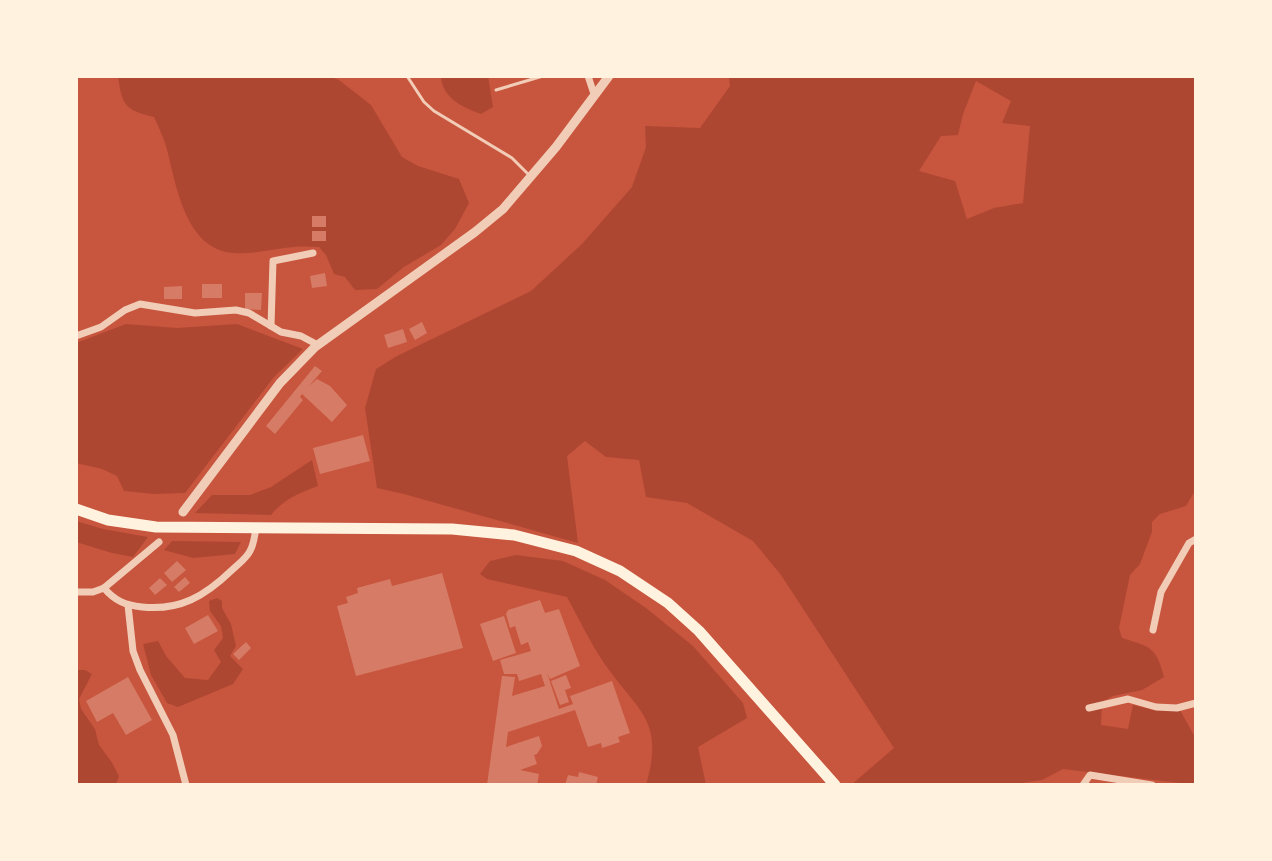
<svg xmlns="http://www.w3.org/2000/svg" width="1272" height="861" viewBox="0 0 1272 861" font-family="'Libre Baskerville',serif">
<rect width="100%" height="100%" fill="#c8553d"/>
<g fill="#ae4732" fill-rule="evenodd">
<path d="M118,76H329L339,80L371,105L402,157L418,166L459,179L469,203L455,229L441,245L404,267L377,289L355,290L345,277L334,274L326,255L319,247C311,247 302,246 294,247C274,248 253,255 233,253C184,249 176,182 166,146C163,136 158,126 154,117C125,110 122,106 118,76Z"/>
<path d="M441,76H488L493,107L481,114C462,107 442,98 441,76Z"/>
<path d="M729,76H1196V489L1186,506L1160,514L1152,522V532L1140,564L1130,575L1119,628L1122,638C1150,647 1156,646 1164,677L1142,690L1113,696L1102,702L1101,725L1128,729L1133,705L1153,710H1180L1196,739V785L1063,769L1042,780L1022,783L1023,785H851L894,748L781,575L753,541L687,503L646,497L639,460L606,457L585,441L567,456L578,543L404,494L377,488L365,408L376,369L397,356L531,291L582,244L632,187L646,147L645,126L700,128L730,86ZM976,81L1011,101L1002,123L1030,126L1023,203L994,208L967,219L955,181L919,171L941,136L958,135L963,114Z"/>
<path d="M126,324L177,328L237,324L303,349L274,377L185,493L154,494L124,491L117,476L102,469L76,463V343Z"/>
<path d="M312,460L318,486C299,493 284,499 271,515L195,513L212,495H250L271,487Z"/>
<path d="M76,521L103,529L148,537L133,557L112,553L76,542Z"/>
<path d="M172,541L241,542L235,554L193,558L164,550Z"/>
<path d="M516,555L563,561L605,580L646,608L693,646L743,703L747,718L698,747L706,785H646C665,719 638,712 604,663C590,642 579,619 567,597L487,579L480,574L490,561Z"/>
<path d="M217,598L222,601V608L231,624L236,646L230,656L243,669L233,684L178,707L167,703L151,675L143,644L158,641L166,656L185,678L208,680L221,662L214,650L223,638L221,626L210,611L209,601Z"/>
<path d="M76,670H85L92,674L79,699L81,709L95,729L99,745L111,761L119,776L116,785H76Z"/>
</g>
<g fill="#d67c66">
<rect x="312" y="216" width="14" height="11"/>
<rect x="312" y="231" width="14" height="10"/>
<path d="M325,273L327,286L312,288L310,276Z"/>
<rect x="202" y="284" width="20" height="14"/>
<path d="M182,286V299H164V287Z"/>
<path d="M245,293H262L261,310L245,309Z"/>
<path d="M422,322L427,333L415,340L409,329Z"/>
<path d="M403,329L407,342L388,348L384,335Z"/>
<path d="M315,366L322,371L309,386L317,379L330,386L347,405L332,422L302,394L300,397L303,400L275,434L266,426Z"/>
<path d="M363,435L370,461L320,474L313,448Z"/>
<path d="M177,561L186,570L172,582L164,573Z"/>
<path d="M442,573L463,648L356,676L337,606L348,603L346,597L358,593L357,588L390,579L392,586Z"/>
<path d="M185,577L190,583L179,592L174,587Z"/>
<path d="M160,578L167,585L155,595L149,588Z"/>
<path d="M540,600L545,613L559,609L580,666L550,679L547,673L559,709L573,704L570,696L612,681L630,733L618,737L620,742L602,748L601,743L588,747L575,710L508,732L506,747L539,736L542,746L537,754L534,755L537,764L520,770L539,774L537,785H487L502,676L515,677L512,696L545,686L541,674L519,681L517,674H504L500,660L531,651L528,642L521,645L515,626L510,628L506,614L508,610Z"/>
<path d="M208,615L218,631L194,644L185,628Z"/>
<path d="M504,616L516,653L493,661L480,624Z"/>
<path d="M246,642L251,648L239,660L233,654Z"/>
<path d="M566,675L571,688L565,690L569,702L560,705L551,681Z"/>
<path d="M128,677L152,720L126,735L113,713L97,722L86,701Z"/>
<path d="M579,772L598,777L596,785H565L568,775L578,777Z"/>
</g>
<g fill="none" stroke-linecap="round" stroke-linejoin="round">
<g stroke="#f1ccb7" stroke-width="3">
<path d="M407,76L424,102L434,111L512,158L529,175"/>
<path d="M496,90L543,76"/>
</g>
<g stroke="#f1ccb7" stroke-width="7">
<path d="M588,76L594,94"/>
<path d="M271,326L273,261L313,253"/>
<path d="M76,336L101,327L125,310L140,304L195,313L236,310L249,313L281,332L301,336L318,345"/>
<path d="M104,588C115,601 125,605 142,607C180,611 205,596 232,570C238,564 246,559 250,551C254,544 255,535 256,527"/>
<path d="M76,592H93L104,588L159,542"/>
<path d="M128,605L133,651L140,670L173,735L186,785"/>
<path d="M1153,630L1161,592L1189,543L1196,539"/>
<path d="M1089,708L1128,699L1156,707L1177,708L1196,703"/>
<path d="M1083,785L1090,775L1152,785"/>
</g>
<path stroke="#f1ccb7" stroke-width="9" d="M183,512L280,383L315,347L475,232L503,209L556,147L609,76"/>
<path stroke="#fff3e0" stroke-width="11" d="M76,509L108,520L156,527L452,529L514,535L576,551L620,571L668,603L699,631L835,785"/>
</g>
<rect width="1272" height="861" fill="none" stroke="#fff3e0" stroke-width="156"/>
</svg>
